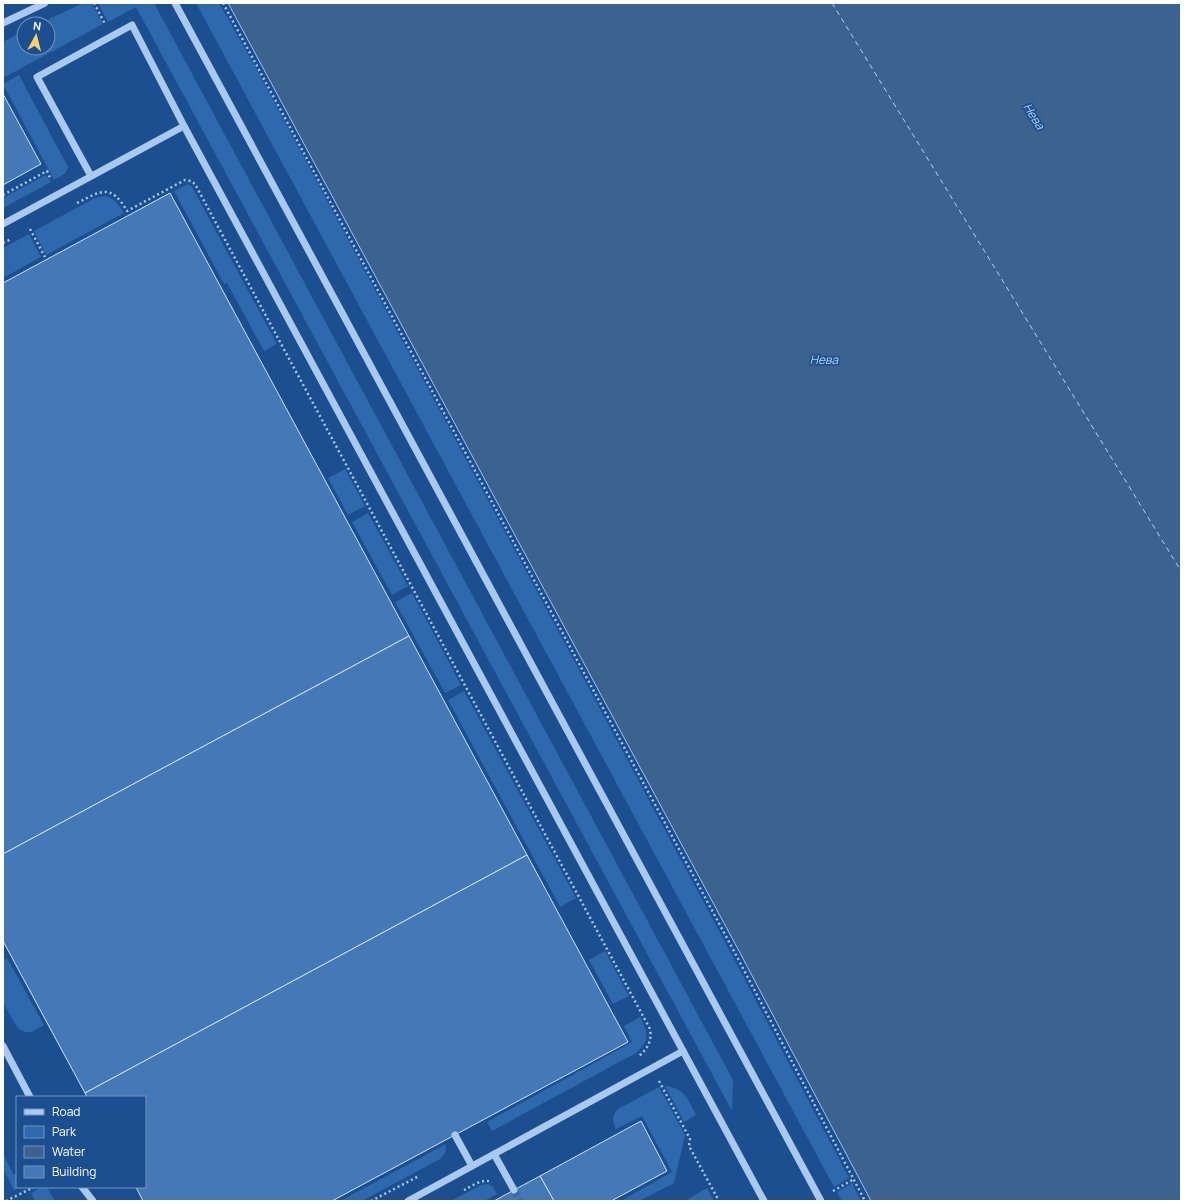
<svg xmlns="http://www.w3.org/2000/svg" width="1184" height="1204" viewBox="0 0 1184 1204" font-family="Manrope,sans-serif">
<rect width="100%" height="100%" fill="#1b4f8f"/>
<g fill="#2e69ad">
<path d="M83,3H91L103,24L3,78V42L24,31V48H48V24H39Z"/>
<path d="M98,3H154L733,1080L732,1111L136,7L108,22Z"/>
<path d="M196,3H219L256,68L732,955L849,1178L834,1187Z"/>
<path d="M19,75L68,167C67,175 60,176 54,180L3,84Z"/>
<path d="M46,175L51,182L3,208V198Z"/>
<path d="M188,184L192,187L277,344L264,351L227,283L224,284L174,191Z"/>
<path d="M106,196C115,199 119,205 124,213L46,255L34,231L97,197Z"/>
<path d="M29,234L41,257L3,278V248Z"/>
<path d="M345,469L365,506L348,515L328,478Z"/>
<path d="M368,513L408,586L392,595L352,522Z"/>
<path d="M412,593L461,685L445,693L395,602Z"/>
<path d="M464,691L576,898L560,907L448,700Z"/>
<path d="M605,951L629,996L613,1004L589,960Z"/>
<path d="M3,958L4,960L7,958L44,1025L32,1032H26L19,1029L15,1024L3,1002Z"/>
<path d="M640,1017C648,1033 651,1040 636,1053L492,1131L487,1122L632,1042L624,1026Z"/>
<path d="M665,1086C685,1088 688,1099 696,1115L684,1122Z"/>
<path d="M659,1087L685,1135L674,1183L639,1201H621L672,1172L642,1116L616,1129C612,1121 612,1115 618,1109Z"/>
<path d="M446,1144C446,1152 445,1154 440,1159L362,1201H340Z"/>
<path d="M3,1154L14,1175L17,1174V1187H20L14,1190L3,1169Z"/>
<path d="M852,1183L861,1201H842L837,1192Z"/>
<path d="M488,1184L493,1187L497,1194L484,1201H451L481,1185Z"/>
<path d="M42,1187H47L55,1201H35L31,1193Z"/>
<path d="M707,1188L714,1201H685Z"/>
</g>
<path fill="#3c6290" stroke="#9cc4f0" d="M228,3H1181V1201H871L739,951Z"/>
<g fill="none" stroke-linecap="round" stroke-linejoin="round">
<path stroke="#b5d3f5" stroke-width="1" stroke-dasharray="5 4" stroke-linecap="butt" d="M832,3L1181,571"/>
</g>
<g fill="#4478b7" stroke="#cfe3fa">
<path d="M3,94L41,164L3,185Z"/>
<path d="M170,193L409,636L3,854V283Z"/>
<path d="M409,636L527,855L85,1093L3,941V854Z"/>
<path d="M527,855L628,1042L332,1201H143L136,1187H145V1097H87L85,1093Z"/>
<path d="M641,1121L667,1171L613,1200L614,1201H554L540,1176Z"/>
<path d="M540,1176L554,1201H494L514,1190Z"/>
</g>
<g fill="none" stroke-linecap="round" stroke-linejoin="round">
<path stroke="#3d69a0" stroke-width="7" stroke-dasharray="7 3.5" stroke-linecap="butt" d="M514,1190L520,1201"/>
<g stroke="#a9c9ee" stroke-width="2.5" stroke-dasharray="2 3" stroke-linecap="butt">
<path d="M94,3L105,24"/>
<path d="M223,3L735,953L865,1201"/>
<path d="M3,195L47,171L51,180"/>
<path d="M77,203C101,191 111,183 127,211L185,180L191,181L195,184L650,1029C652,1041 648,1048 639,1056"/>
<path d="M30,229L45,257"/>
<path d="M3,243L11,239"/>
<path d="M659,1081L690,1139L689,1146L719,1201"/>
<path d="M464,1190C472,1186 482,1178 492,1182"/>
<path d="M833,1191L854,1179"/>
<path d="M6,1201L34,1187"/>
<path d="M371,1201L419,1176"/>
</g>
<g stroke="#a9c9ee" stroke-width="7">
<path d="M175,3L821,1201"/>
<path d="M3,23L45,3"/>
<path d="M91,176L37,77L132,25L184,126"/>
<path d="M3,224L184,126L764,1201"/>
<path d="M3,1046L30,1097"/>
<path d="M455,1135L472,1166"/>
<path d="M494,1154L514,1190"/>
<path d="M82,1187L93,1201"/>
<path d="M408,1201L683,1051"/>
</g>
</g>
<g text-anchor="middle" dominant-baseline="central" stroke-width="3.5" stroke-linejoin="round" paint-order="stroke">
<g font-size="12" font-style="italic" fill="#b5d3f5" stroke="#1b4f8f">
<text transform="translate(1034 116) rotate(58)">Нева</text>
<text x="824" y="359">Нева</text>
</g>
</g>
<rect width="1184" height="1204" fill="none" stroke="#ffffff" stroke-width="8"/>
<rect x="16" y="1096" width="130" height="92" fill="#1b4f8f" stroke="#7695bc"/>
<rect x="24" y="1109" width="20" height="6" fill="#a9c9ee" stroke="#7695bc"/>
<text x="52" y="1116" font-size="12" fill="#ffffff">Road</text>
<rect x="24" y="1126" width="20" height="12" fill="#2e69ad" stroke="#7695bc"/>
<text x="52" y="1136" font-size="12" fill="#ffffff">Park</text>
<rect x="24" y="1146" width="20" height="12" fill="#3c6290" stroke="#7695bc"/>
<text x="52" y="1156" font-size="12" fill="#ffffff">Water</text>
<rect x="24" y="1166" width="20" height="12" fill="#4478b7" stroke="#7695bc"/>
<text x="52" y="1176" font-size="12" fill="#ffffff">Building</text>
<g transform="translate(36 36) rotate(7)"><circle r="19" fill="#1b4f8f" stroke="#7695bc"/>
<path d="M0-3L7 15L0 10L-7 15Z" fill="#ffd166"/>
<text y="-6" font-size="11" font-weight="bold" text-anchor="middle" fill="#ffffff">N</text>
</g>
</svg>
